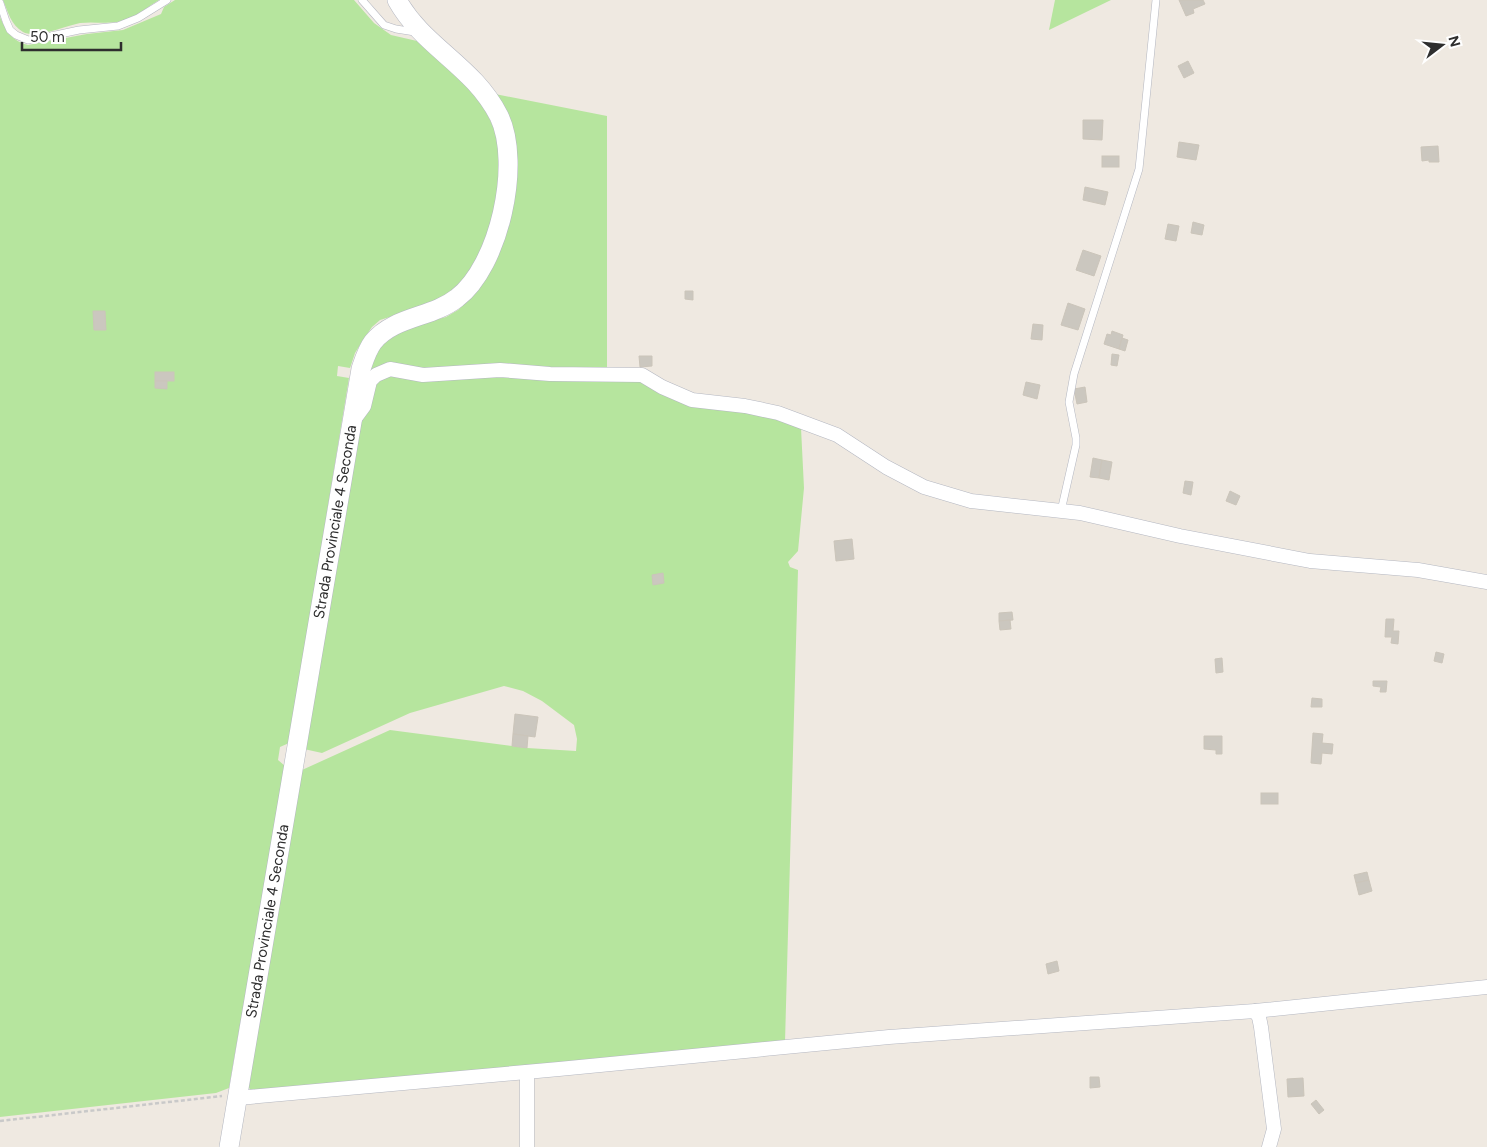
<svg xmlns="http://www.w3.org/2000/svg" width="1487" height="1147" viewBox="0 0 1487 1147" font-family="Figtree,sans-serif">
<rect width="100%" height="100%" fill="#efe9e1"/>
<g fill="#b6e59e">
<path d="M3,0H159C149,6 137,16 126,20C110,25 95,21 80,23C65,26 36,39 23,32C11,25 8,12 3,0Z"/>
<path d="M175,0H354L374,23L391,35L417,41L460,76L483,105L497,135L501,173L493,217L477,261L469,274L450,293L422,307L380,320L372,327L363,340L355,353L350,368L338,366L337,376L349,378L289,743L280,747L278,760L285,766L229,1088L216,1093L0,1117V17C6,31 13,42 28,45L87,34L123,30L161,14L164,7Z"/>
<path d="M1055,0H1111L1049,30Z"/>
<path d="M495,94L607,116V368L367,376L376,352L386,341L405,328L446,317L458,310L471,297L483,278L509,222Z"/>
<path d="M472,375L624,377L768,415L801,428L804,488L798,551L788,562L790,567L798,570L785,1042L251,1091L248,1086L302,770L390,730L527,748L576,751L577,739L574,725L542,701L523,691L504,686L410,713L322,753L304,749L359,422L375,383L385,376Z"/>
</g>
<g fill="#cbc7bf" stroke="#cbc5ba">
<path d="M1179,0H1203L1205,4L1193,9L1194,13L1186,16Z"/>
<path d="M1188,61L1194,73L1184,78L1178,66Z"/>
<path d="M1083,120H1103L1102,140L1083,139Z"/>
<path d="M1179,142L1199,145L1196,160L1177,157Z"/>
<path d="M1438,146L1439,162H1429V160L1422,161L1421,147Z"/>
<rect x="1102" y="156" width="17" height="11"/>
<path d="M1085,187L1108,192L1105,205L1083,200Z"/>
<path d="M1193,222L1204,225L1202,235L1191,233Z"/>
<path d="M1168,224L1179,226L1176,241L1165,239Z"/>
<path d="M1083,250L1101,256L1094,276L1076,270Z"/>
<path d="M685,291H693V300L685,299Z"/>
<path d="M1068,303L1085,309L1078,330L1061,325Z"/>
<path d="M93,311H105L106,330H94Z"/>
<path d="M1033,324L1043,325L1042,340L1031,339Z"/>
<path d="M1112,331L1123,335L1119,349L1104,344L1107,334L1111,335Z"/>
<path d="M1122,338L1128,340L1125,351L1119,349Z"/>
<path d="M1112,354L1119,355L1117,366L1111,365Z"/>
<path d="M639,356H652V366L640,367Z"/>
<rect x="155" y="372" width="19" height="9"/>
<path d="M155,381H167V389L155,388Z"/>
<path d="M1026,382L1040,385L1037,399L1023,395Z"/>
<path d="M1085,387L1087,402L1077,404L1074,389Z"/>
<path d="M1093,458L1102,460L1099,478L1090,477Z"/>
<path d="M1102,460L1112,462L1109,480L1099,478Z"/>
<path d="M1185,481L1193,482L1191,495L1183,493Z"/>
<path d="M1230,491L1240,496L1236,505L1226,501Z"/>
<path d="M852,539L854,559L836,561L834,541Z"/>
<path d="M663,573L664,583L653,585L652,575Z"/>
<path d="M1012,612L1013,620L999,621V613Z"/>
<path d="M1386,619H1394L1393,631H1399L1398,644L1391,643L1392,637H1385Z"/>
<path d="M1010,620L1011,629L1000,630L999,621Z"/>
<path d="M1436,652L1444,654L1442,663L1434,661Z"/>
<path d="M1222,658L1223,672L1216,673L1215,659Z"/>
<path d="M1373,681H1387L1386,692H1380L1381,687L1373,686Z"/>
<path d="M1312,698L1322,699V707H1311Z"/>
<path d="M515,714L538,717L535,737L513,734Z"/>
<path d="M1313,733L1323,734L1322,743L1333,744L1332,754L1322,753L1321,764L1311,763Z"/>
<path d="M513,734L528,736L527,748L512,746Z"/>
<path d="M1204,736H1222V754H1216V750L1204,749Z"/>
<rect x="1261" y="793" width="17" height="11"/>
<path d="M1367,872L1369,880L1356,883L1354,875Z"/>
<path d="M1369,880L1372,891L1359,895L1356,883Z"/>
<path d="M1057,961L1059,971L1048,974L1046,964Z"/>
<path d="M1090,1077H1099L1100,1087L1090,1088Z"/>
<path d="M1303,1078L1304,1096L1288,1097L1287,1079Z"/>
<path d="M1316,1100L1324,1110L1319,1114L1311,1104Z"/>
</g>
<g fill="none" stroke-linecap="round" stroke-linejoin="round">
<g stroke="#b4b7c1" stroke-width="8">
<g id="lane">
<path d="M362,0L384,25L396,29L415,32"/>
<path d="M0,3L6,21L10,30L16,35L28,40L37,39L79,30L118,26L138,18L167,0"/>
<path d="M1061,511L1076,445V438L1069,402L1074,374L1139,169L1156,0"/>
</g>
</g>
<g stroke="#b4b7c1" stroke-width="15">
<g id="street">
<path d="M353,421L364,406L370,381L376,375L390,369L423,375L500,370L550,374L642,375L662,387L692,400L745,406L778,413L837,435L886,467L924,487L971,501L1080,513L1180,536L1310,561L1418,570L1487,582"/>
<path d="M1255,1011L1259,1017L1261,1027L1274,1129L1269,1147"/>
<path d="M527,1072V1147"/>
<path d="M238,1098L559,1069L889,1037L1255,1011L1487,987"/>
</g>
</g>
<g stroke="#b4b7c1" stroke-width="20">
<g id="secondary">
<path id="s1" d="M229,1147L361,369C364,360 367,350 373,342C394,316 432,318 457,298C499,266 522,164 499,116C473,65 424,48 397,0"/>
</g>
</g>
<path stroke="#c9c9c9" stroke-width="2.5" stroke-dasharray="4 2.5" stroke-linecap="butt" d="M0,1121L222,1096"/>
<use href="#lane" stroke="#fff" stroke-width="7"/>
<use href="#street" stroke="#fff" stroke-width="14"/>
<use href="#secondary" stroke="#fff" stroke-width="19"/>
</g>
<g text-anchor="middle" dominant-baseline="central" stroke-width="4.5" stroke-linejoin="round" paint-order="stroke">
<g font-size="15" fill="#2e2e2e" stroke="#fff">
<text stroke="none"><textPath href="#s1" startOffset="634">Strada Provinciale 4 Seconda</textPath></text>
<text stroke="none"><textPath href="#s1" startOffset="229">Strada Provinciale 4 Seconda</textPath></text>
</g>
</g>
<g transform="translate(1442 45) rotate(74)" stroke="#ffffff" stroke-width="4" paint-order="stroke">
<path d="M0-4L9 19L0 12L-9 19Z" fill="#2e2e2e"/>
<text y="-8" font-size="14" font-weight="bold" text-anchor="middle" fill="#2e2e2e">N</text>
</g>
<path d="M22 42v8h99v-8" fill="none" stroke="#2e2e2e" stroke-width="2.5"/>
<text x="30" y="42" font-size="15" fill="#2e2e2e" stroke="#ffffff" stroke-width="4" paint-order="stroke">50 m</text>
</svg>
